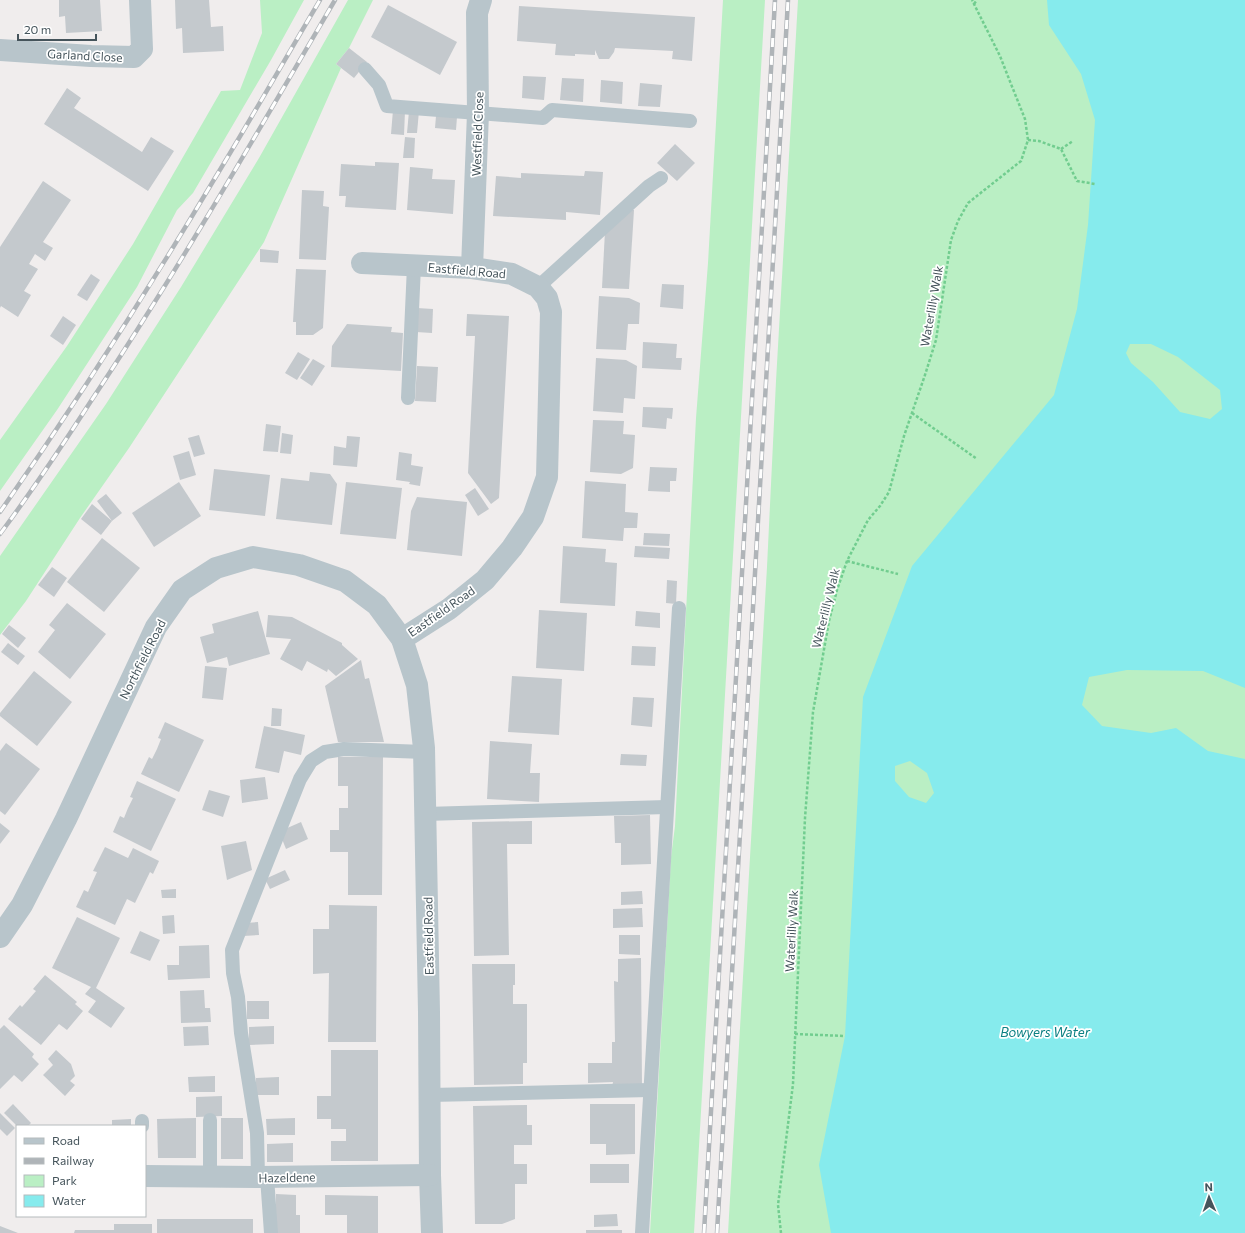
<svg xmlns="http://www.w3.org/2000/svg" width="1245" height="1233" viewBox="0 0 1245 1233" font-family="Commissioner,sans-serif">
<rect width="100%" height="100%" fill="#f0eded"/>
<g fill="#baefc4">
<path d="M260,0H304L271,60L193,193L177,210L137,287L57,410L0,491V440L67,346L133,244L221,91L240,90L262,33Z"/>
<path d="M348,0H373L349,48L336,64L341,68L264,242L129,448L80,518L26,601L0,635V556L106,404L181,287L259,158Z"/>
<path d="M723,0H765L694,1233H650L671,857L675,826L696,418L708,263Z"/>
<path d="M798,0H1245V1233H728L767,567L776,381Z"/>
</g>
<path fill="#86ebed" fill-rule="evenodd" d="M1047,0H1245V688L1203,671L1127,670L1089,677L1082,705L1102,726L1151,733L1176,728L1208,751L1245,759V1233H831L819,1165L845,1036L863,697L912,566L1054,395L1077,309L1088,225L1095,120L1081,74L1049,25ZM1130,344H1151L1178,357L1220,390L1222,409L1210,419L1180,412L1153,382L1131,363L1126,353ZM910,761L927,773L934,793L926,803L909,797L895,781V766Z"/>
<g fill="#c4c9cd">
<path d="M59,0H100L102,31L66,33L65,16L59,17Z"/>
<path d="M175,0H209L211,27L223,26L224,51L183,53L182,28L176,29Z"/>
<path d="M388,5L457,42L440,75L371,37Z"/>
<path d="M519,6L695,17L692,61L672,59L673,51L615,48L614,52L609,59H599L595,50V55L575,54V56L555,55L556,44L517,41Z"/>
<path d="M349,48L367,62L354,78L336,64Z"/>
<path d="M523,76L546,77L544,100L522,98Z"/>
<path d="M562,78L584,79L583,102L560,100Z"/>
<path d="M601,80L623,82L622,104L600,102Z"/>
<path d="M640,83L662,85L660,107L638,106Z"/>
<path d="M67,88L81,98L74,108L142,152L151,137L174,151L148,191L44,124Z"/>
<path d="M393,110L405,111L404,135L391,134Z"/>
<path d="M409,111H419L417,133H407Z"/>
<path d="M436,116L457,117L456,130L435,128Z"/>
<path d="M405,137L415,138L414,158H403Z"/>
<path d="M675,144L695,163L677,181L657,163Z"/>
<path d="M375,162L399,163L396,210L345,207L346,196H339L341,164L375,166Z"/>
<path d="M410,167L433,169L432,179L455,180L453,214L407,210Z"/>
<path d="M585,171L603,172L600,215L566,212V220L493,216L496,176L521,178V173L584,176Z"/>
<path d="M43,181L71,200L43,242L53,248L45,261L35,254L29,264L38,269L24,291L31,295L18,317L1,306L0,308V247Z"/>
<path d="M302,190L324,191L323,206L329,207L326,260L299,259Z"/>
<path d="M624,210H634L629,289L602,288L605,231Z"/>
<path d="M260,249L279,251L278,263L260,262Z"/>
<path d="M296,269L326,270L323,328L313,335H296V322H293Z"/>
<path d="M91,274L100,280L87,301L77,295Z"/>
<path d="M662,284L684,285L683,309L660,307Z"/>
<path d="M599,296L629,298L640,303L639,324H628L626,350L596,349Z"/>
<path d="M417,308L433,309L432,333L416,332Z"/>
<path d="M467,314L509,316L499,498L491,504L468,473L475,336H466Z"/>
<path d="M63,316L76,325L63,345L50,336Z"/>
<path d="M347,324L392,327L391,332L403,333L401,371L331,367L332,346Z"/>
<path d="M643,342L677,344L676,358H682L681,370L642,368Z"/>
<path d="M298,352L310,359L297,380L285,373Z"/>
<path d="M596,358L626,360L637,366L635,399L624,398L623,413L593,411Z"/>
<path d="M313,359L325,366L312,386L300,378Z"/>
<path d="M417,366L438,367L436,402L415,401Z"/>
<path d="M643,407L673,408L672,419L667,418L666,429L642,427Z"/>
<path d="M593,420L624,421L623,434L635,435L633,468L621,474L590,472Z"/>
<path d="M266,424L281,426L278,452L263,451Z"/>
<path d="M282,433L293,435L291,454L280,453Z"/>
<path d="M199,435L205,454L194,457L188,438Z"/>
<path d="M347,436L360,437L357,467L333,465L334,446L346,448Z"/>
<path d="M189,451L196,475L180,480L173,456Z"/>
<path d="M399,452L412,454L411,465L423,467L420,486L409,484L410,482L396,480Z"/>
<path d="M650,467L677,468L676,481H670V492L648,491Z"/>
<path d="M214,469L270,475L265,516L209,510Z"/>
<path d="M310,472L330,474L337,484L332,525L276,519L281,478L309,481Z"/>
<path d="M585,481L626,484L625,512L638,513L637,528H624L623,541L582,538Z"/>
<path d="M179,482L201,516L154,547L132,513Z"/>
<path d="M346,482L402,488L396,539L340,534Z"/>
<path d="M475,488L489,509L478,516L465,495Z"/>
<path d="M106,494L122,513L112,521L101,535L81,519L92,504L112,521L97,501Z"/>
<path d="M417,497L467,502L462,556L407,550L411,511Z"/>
<path d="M644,533L670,534L669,546L643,545Z"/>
<path d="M102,538L140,568L104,612L67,582Z"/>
<path d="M563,546L606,549L605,562L617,563L615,606L560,603Z"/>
<path d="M635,546L670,548L669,559L634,557Z"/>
<path d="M52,567L67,578L54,597L38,585Z"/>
<path d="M667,580L677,581L676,604L666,603Z"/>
<path d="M67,603L106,634L70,679L38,652L55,630L49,625Z"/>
<path d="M539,610L587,613L584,671L536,668Z"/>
<path d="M258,611L270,654L229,666L227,657L207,663L200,637L214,633L212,624Z"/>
<path d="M636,611L660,613V628L635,626Z"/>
<path d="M268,615L292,617L342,643V645L358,659L336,676L328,669L327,672L307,661L302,671L280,659L291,639L266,637Z"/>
<path d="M9,625L26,638L18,648L2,634Z"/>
<path d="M8,643L25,656L18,665L1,652Z"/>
<path d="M632,646L656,647L655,666L631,665Z"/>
<path d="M361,660L365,679L369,678L384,742H338L325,686Z"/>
<path d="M205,666L227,668L223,700L202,698Z"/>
<path d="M34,671L72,702L37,746L0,716V713Z"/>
<path d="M512,676L562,679L559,735L508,732Z"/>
<path d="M633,697L654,698L652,727L631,725Z"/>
<path d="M272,708L282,709L281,726H271Z"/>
<path d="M165,722L204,740L179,792L141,774L149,757L152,759L157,749L161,739L158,738Z"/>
<path d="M264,726L305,735L301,755L284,751L279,773L255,768Z"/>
<path d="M490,741L532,744L530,773H540L539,802L487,799Z"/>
<path d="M6,743L40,769L5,815L0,811V751Z"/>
<path d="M621,754L647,755L646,766L620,765Z"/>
<path d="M338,757H383L382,895H348V852H330V830H339V808H348V786H338Z"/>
<path d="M265,777L268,799L242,803L240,780Z"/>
<path d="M137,781L176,799L151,851L113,832L120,816L124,818L128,808L133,798L130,797Z"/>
<path d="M209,790L230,796L223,817L202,810Z"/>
<path d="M650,815L651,864L621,865V843H615L614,816Z"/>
<path d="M532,821V844H507L509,955L474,956L472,822Z"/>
<path d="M301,822L308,839L286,849L282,839L285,829Z"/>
<path d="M0,823L10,831L0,844Z"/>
<path d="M246,841L252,870L227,880L221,846Z"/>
<path d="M105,847L128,858L133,848L159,861L153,874L150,872L135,903L127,899L115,925L76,907L84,890L88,892L92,883L97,872L93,871Z"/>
<path d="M285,870L290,880L270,889L265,879Z"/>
<path d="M176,889V898H162L161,890Z"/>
<path d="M642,891L643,904L621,905V892Z"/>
<path d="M329,905L377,906L376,1042H328L329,973L313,974V929H329Z"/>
<path d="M642,908L643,927L613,928V909Z"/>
<path d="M174,915L175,933L163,934L162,916Z"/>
<path d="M77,917L120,938L96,988L125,1008L111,1028L88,1012L96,1001L85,994L91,987L52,968Z"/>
<path d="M258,922L259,935L243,936L246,923Z"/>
<path d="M140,931L160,940L150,961L130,953Z"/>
<path d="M619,935H640V955L619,954Z"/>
<path d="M209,945L210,978L168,980L167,965H179V946Z"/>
<path d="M641,958L642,1087H612L613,1082L588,1083V1063H612V1042H615L614,981L618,982V959Z"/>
<path d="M472,964H515V985H513V1004H527V1063H523V1084L474,1085Z"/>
<path d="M45,975L77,1002L75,1004L83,1011L67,1030L59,1024L41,1045L8,1019L20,1005L22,1007L36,991L33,989Z"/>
<path d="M204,990L205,1008H210L211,1022L181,1023L180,991Z"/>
<rect x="247" y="1001" width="22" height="18"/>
<path d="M4,1025L34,1054L32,1057L39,1064L22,1082L14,1075L0,1089V1029Z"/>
<path d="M208,1026L209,1045L184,1046L183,1027Z"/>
<path d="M274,1026V1044L249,1045V1027Z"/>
<path d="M56,1050L71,1064L75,1076L70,1081L75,1085L65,1096L43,1075L53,1065L48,1059Z"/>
<path d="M331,1050H378V1161H331V1141H346V1129H331V1119H317V1096H331Z"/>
<path d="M215,1076V1092H189L188,1077Z"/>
<path d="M279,1077V1095H256V1078Z"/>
<path d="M222,1096V1116L196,1117V1097Z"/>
<path d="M13,1104L31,1123L28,1126H17L4,1113Z"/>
<path d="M590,1104H635V1154L606,1155V1144H590Z"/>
<path d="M527,1105V1125H532V1145H514V1164H527V1184H515V1219L502,1224H475L473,1106Z"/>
<path d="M0,1113L15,1128L7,1136L0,1129Z"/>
<path d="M196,1118V1158H158L157,1119Z"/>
<rect x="221" y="1118" width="22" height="41"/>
<path d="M295,1118V1135H267L266,1119Z"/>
<path d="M131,1119V1126H112V1120Z"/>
<path d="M293,1143V1162H267V1144Z"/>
<rect x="590" y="1164" width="39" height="19"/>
<path d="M276,1194L296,1195V1215H300V1233H276Z"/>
<path d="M325,1195L378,1196V1233H347V1215H325Z"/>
<path d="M617,1214L618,1226L594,1227V1215Z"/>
<rect x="157" y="1219" width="96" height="14"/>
<path d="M114,1224H152V1233H74L75,1230H114Z"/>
<path d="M0,1226L18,1233H0Z"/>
<rect x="586" y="1230" width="36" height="3"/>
</g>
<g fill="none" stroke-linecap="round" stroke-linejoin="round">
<g stroke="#71cd8f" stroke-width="2.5" stroke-dasharray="3 2" stroke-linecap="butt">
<path d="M974,4L977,0"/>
<path d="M1028,140L1039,141L1061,149L1077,181L1095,184"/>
<path d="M1061,149L1073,141"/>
<path d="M912,413L977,459"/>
<path d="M847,561L898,574"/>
<path d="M795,1034L845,1036"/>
<path d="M781,1233L778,1205L793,1084L805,818L813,712L829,621L837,590L847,561L868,520L880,506L889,492L904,436L925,375L936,340L951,240L958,221L968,203L1021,161L1028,140L1025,119L1011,84L1000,56L972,0"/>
</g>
<g stroke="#b8c5cb" stroke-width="14">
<path d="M365,69L379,85L387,106L543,118L552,110L690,121"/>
<path d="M538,287L649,186L661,178"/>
<path d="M408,398L414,266"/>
<path d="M425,814L667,807"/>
<path d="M430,1095L650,1090"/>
<path d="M210,1120V1177"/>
<path d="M142,1121V1126"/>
<path d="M258,1177L257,1133L241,1033L238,997L233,973L232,950L300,779L311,761L325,752L344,749L424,752"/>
<path d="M267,1177L271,1233"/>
<path d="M642,1233L679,608"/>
</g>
<g stroke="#b8c5cb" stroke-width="22">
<path d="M0,50L91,56L134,57L142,49L140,0"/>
<path d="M362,263L472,268L512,274L538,287L547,298L551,312L547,477L533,517L512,548L485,580L449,609L402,639"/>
<path d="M472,268L478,113L477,13L481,0"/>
<path d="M0,937L22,905L66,819L156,627L182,590L216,568L253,557L299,565L345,581L377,605L402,639L417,685L424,748L429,1012L430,1175L432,1233"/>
<path d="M145,1176L258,1177L430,1175"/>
</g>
<g stroke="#afb4b8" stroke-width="4.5">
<g id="rail">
<path d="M0,512C76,403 147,292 215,178C251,119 285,59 320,0"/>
<path d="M0,534C32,491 62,446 91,401C178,270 256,135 335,0"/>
<path d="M704,1233L775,0"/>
<path d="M717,1233L788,0"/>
</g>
</g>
<use href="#rail" stroke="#fff" stroke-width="3" stroke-dasharray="9" stroke-linecap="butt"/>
</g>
<g text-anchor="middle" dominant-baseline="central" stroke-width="3.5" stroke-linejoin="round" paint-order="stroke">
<g font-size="12" fill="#45545b" stroke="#fff">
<text transform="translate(85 55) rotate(3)">Garland Close</text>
<text transform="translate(477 134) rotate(-88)">Westfield Close</text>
<text transform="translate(467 270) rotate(5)">Eastfield Road</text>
<text transform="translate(931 306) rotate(-80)">Waterlilly Walk</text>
<text transform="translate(825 608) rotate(-76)">Waterlilly Walk</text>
<text transform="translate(441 611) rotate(-35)">Eastfield Road</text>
<text transform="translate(142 659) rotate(-63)">Northfield Road</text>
<text transform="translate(791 931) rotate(-87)">Waterlilly Walk</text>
<text transform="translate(428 936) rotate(-91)">Eastfield Road</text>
<text transform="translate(287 1177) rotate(-1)">Hazeldene</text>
</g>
<g font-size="13" font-style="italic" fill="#0c8083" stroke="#fff">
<text x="1045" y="1032">Bowyers Water</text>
</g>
</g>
<rect x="16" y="1125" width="130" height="92" fill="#ffffff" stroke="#b5bbbd"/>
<rect x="24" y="1138" width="20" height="6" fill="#b8c5cb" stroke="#b5bbbd"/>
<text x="52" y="1145" font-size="12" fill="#45545b">Road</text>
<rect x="24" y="1158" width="20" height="6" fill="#afb4b8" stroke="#b5bbbd"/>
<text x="52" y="1165" font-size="12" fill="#45545b">Railway</text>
<rect x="24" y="1175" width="20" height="12" fill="#baefc4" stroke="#b5bbbd"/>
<text x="52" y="1185" font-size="12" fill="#45545b">Park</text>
<rect x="24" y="1195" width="20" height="12" fill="#86ebed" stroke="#b5bbbd"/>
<text x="52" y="1205" font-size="12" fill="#45545b">Water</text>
<g transform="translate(1209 1197) rotate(358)" stroke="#ffffff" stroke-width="3" paint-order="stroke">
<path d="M0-3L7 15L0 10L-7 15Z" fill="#45545b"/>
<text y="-6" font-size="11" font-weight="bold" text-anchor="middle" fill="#45545b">N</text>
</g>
<path d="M18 34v6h78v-6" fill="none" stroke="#45545b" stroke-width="2"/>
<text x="24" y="34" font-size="12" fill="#45545b" stroke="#ffffff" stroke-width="3" paint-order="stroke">20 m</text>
</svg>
